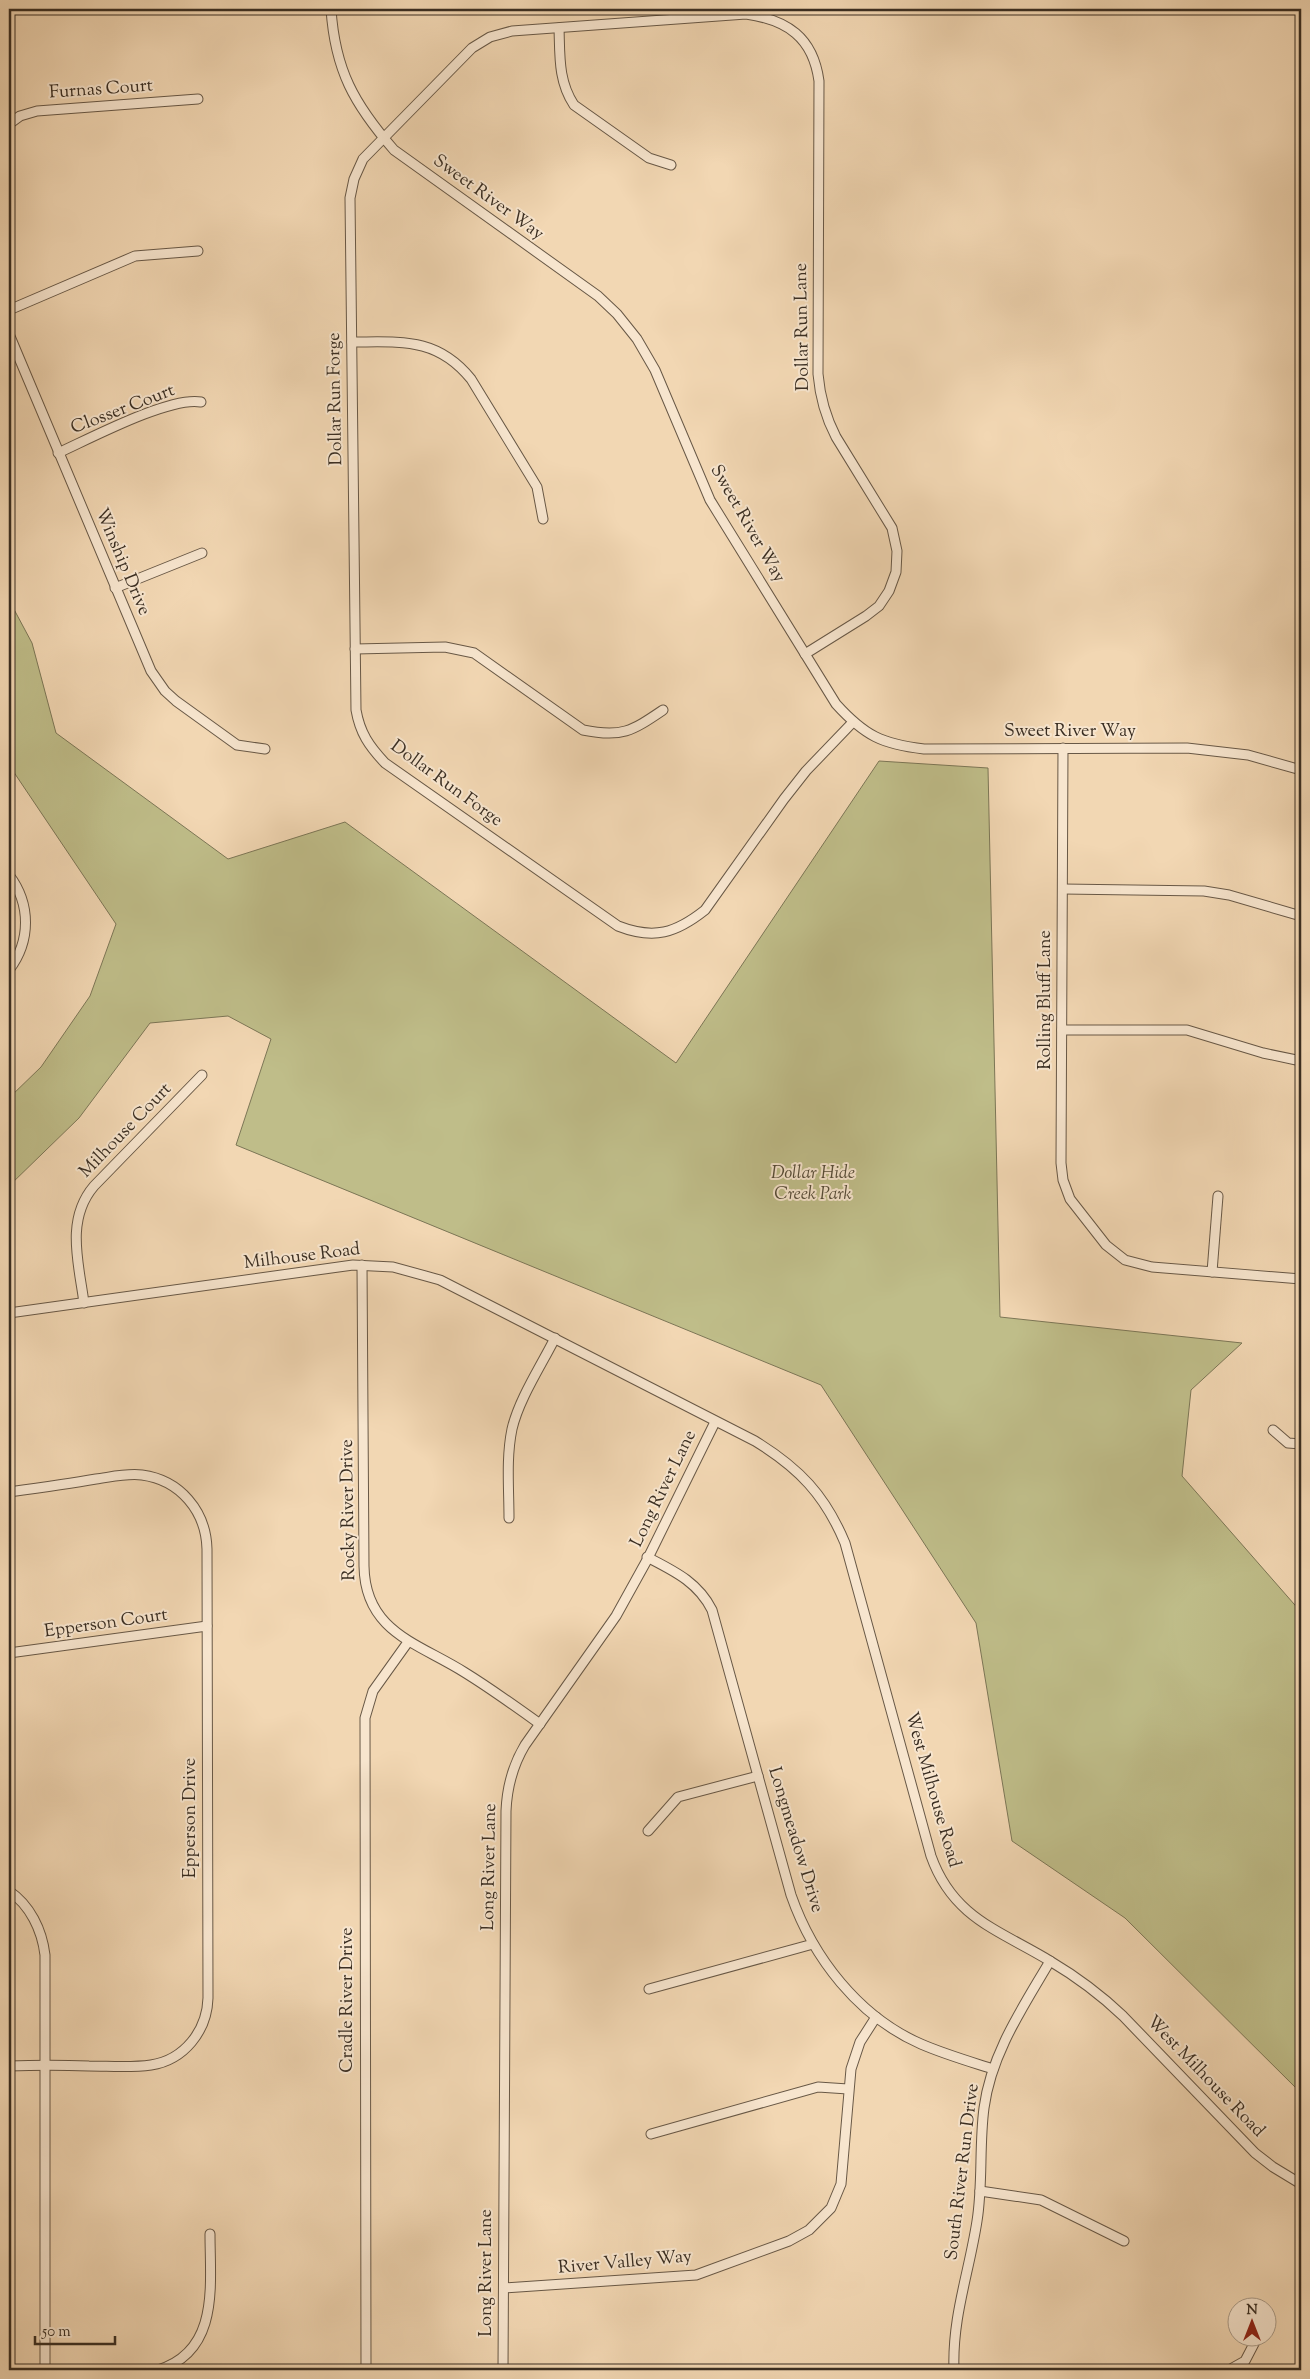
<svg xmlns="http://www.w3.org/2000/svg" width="1310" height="2379" viewBox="0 0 1310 2379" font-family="'Sorts Mill Goudy',serif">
<rect width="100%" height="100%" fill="#f2d7b3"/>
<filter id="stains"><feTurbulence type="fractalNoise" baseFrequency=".004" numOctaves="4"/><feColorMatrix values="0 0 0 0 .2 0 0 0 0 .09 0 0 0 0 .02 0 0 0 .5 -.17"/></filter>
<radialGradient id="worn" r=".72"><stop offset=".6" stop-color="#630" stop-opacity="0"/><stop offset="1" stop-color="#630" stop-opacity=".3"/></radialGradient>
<path fill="#bfbd89" stroke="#7c7656" d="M9,600L32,643L56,733L228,859L345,822L676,1063L879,761L988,768L1000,1317L1242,1343L1191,1390L1182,1476L1301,1612V2093L1125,1918L1012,1841L976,1623L821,1385L236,1145L271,1039L228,1016L150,1023L79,1118L9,1186V1098L41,1067L90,996L116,924L9,765Z"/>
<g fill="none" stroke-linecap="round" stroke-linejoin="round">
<g stroke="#685846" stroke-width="11">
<g id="street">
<path d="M331,9C335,70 354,104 394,150L598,296L617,314L637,339L655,370L710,500L836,704C865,736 882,744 924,749L1187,748L1248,755L1301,770"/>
<path d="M559,28C560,55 558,81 574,105L649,158L671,165"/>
<path d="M9,124L20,116L37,111L198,99"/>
<path d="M9,310L135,256L198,251"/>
<path d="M9,334L151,671L165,691L176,701L237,745L265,749"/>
<path d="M352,342C401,342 437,337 471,379L537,487L543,519"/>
<path d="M58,453C89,439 170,396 201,402"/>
<path d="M115,588L202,553"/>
<path d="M355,649L445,647L474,653L583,730C622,738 632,731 663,710"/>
<path d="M805,654L866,616L879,606L889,591L896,572L897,551L892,528L836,437C825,416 820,397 818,374L819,81C813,37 787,20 746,14L512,31L490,37L472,48L363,159L354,179L350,198L356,710C360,733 369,746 385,763L618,926C654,940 676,933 705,910L784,799L806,771L853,722"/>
<path d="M1063,748L1061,1163L1063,1180L1070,1199L1106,1245L1125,1260L1152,1267L1301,1279"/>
<path d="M9,875C31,904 31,941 9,970"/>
<path d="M1063,889L1204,891L1229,895L1301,916"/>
<path d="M1062,1030H1187L1263,1053L1301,1061"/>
<path d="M362,1265L364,1566C365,1632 418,1643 464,1672C490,1688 515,1706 540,1724"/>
<path d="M1212,1272L1218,1196"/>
<path d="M84,1303C79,1264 65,1220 94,1186L202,1075"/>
<path d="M9,1313L353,1265L393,1267L440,1280L755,1441C799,1468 825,1495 845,1543L931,1856C953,1918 999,1930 1050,1961C1077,1977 1101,1995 1123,2016L1255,2153L1273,2167L1301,2184"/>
<path d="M1273,1430L1288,1443L1301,1444"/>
<path d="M9,1492C38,1488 67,1484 96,1479C111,1477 127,1473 142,1475C180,1480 206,1511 207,1549L208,1998C207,2031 184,2060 151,2065C131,2068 109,2066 89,2066C62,2065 36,2065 9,2066"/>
<path d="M509,1518C509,1489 506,1458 512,1429C519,1399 541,1366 555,1338"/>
<path d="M647,1557C674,1571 698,1582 712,1610L791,1895C813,1958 859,2017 921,2044C944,2054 968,2061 993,2069"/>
<path d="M9,1653L207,1626"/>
<path d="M648,1831L678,1797L758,1776"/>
<path d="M9,1891C30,1905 42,1930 45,1955V2370"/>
<path d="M649,1989L813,1944"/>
<path d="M651,2134L818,2087L848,2089"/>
<path d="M980,2191L1041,2200L1124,2241"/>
<path d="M504,2288L696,2275L789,2241L809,2230L831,2208L841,2184L851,2069L860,2042L876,2017"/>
<path d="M158,2370C220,2351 210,2285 210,2234"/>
<path d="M366,2370L365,1718L373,1691L408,1642"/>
<path d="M503,2370L506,1811C507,1787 513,1765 525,1745L616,1616L647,1560L715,1422"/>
<path d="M954,2370C952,2317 969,2273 977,2221C983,2184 979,2146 984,2108C991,2054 1023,2007 1050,1961"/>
<path d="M1229,2370L1245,2361L1258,2336"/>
</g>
</g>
<use href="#street" stroke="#f7e5ce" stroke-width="9"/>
</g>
<g text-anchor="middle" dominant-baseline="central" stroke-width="4" stroke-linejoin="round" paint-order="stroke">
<g font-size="18" fill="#3a2e22" stroke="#f7e5ce">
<text transform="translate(101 90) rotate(-4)">Furnas Court</text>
<text transform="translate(488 198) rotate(36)">Sweet River Way</text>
<text transform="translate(803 327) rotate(-91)">Dollar Run Lane</text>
<text transform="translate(336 399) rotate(-91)">Dollar Run Forge</text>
<text transform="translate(123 410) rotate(-21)">Closser Court</text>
<text transform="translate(747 524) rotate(60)">Sweet River Way</text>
<text transform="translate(122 562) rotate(67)">Winship Drive</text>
<text x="1070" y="732">Sweet River Way</text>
<text transform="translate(446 784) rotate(36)">Dollar Run Forge</text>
<text transform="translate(1046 1000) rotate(-90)">Rolling Bluff Lane</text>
<text transform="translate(126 1131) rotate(-46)">Milhouse Court</text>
<text transform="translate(302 1257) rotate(-7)">Milhouse Road</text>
<text transform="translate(664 1489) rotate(-64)">Long River Lane</text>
<text transform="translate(349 1510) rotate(-91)">Rocky River Drive</text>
<text transform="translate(106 1624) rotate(-8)">Epperson Court</text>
<text transform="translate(932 1790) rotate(74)">West Milhouse Road</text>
<text transform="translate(191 1818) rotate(-90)">Epperson Drive</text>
<text transform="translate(795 1840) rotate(73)">Longmeadow Drive</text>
<text transform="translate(490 1867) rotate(-89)">Long River Lane</text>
<text transform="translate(348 2000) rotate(-90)">Cradle River Drive</text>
<text transform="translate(1205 2077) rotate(46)">West Milhouse Road</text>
<text transform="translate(963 2172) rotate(-83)">South River Run Drive</text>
<text transform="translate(625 2263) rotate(-5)">River Valley Way</text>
<text transform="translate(487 2273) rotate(-90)">Long River Lane</text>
</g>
<g font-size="18" font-style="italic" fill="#554b37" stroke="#f7e5ce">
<text x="813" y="1174">Dollar Hide<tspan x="813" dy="21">Creek Park</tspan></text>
</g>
</g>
<rect width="1310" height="2379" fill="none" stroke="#f2d7b3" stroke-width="30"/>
<rect x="10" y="10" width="1290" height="2359" fill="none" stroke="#3a2e22" stroke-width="2.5"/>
<rect x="15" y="15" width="1280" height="2349" fill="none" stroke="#3a2e22"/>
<g transform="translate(1252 2322)"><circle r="24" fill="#f7e5ce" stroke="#ab9c89"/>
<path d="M0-4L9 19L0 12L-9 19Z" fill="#8f2418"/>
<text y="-8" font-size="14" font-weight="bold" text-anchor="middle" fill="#3a2e22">N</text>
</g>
<path d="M35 2336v8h80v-8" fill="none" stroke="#3a2e22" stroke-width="2.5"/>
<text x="42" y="2336" font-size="15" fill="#3a2e22" stroke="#f7e5ce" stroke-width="4" paint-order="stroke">50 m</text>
<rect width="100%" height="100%" filter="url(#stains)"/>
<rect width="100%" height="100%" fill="url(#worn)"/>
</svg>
